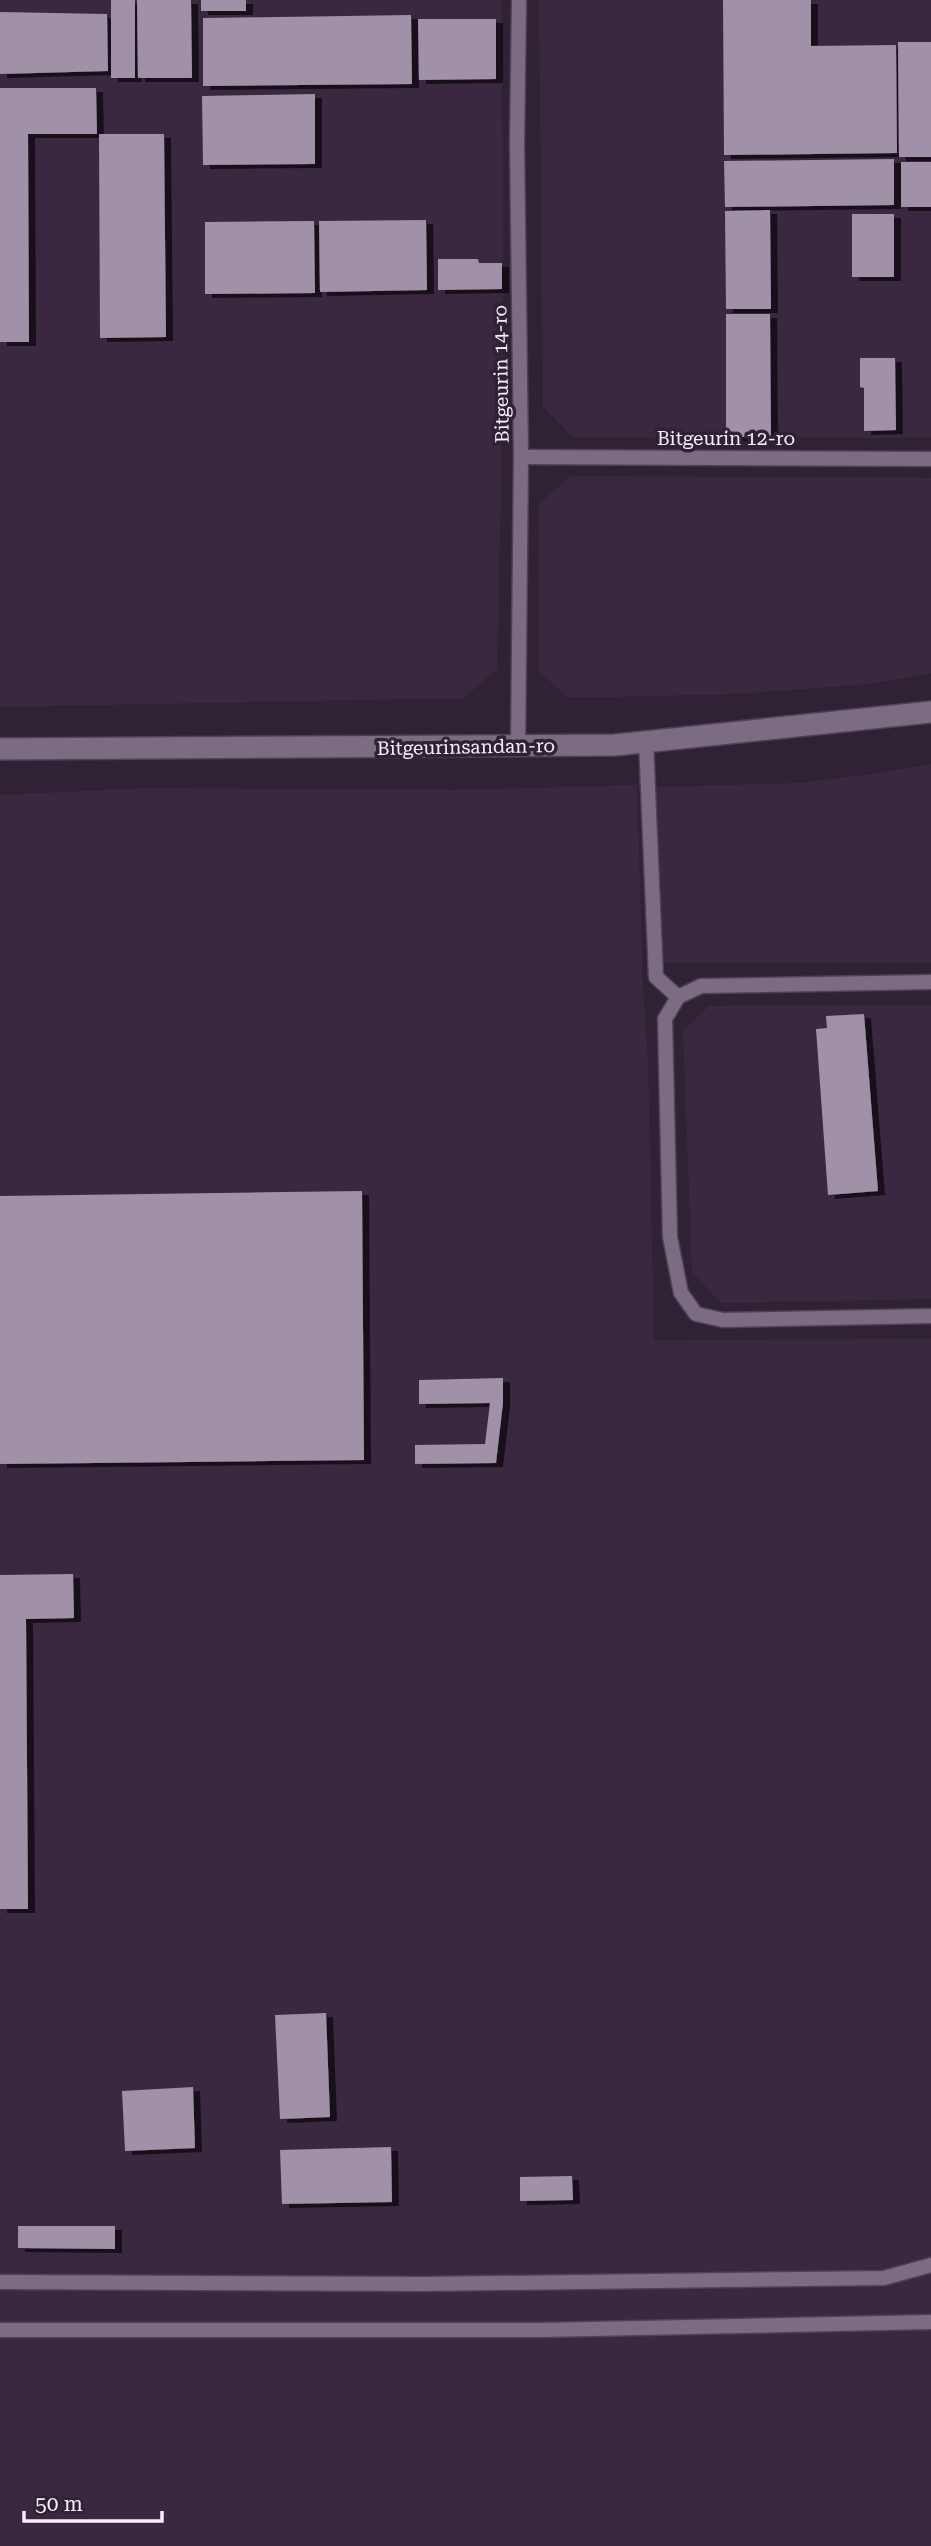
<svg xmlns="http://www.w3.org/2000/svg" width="931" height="2546" viewBox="0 0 931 2546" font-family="'Roboto Serif',serif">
<defs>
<filter id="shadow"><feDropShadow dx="7" dy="4" stdDeviation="0" flood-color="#0009"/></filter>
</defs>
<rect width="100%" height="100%" fill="#2f2235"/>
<g fill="#3a2841">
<path d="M0,0H502L503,404L497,669L464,698L0,707Z"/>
<path d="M539,0H931V438H574L543,407Z"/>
<path d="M571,476L931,478V673L870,684L736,694L568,698L538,670L539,504Z"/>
<path d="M931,764V962H663L657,787L797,783L881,773Z"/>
<path d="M637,785L643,988L648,1060L654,1340L931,1339V2546H0V795L147,788L460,790Z"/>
<path d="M931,1005V1299L721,1303L692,1272L683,1031L709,1006Z"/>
</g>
<g fill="#a090a8" filter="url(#shadow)">
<rect x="111" y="0" width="24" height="78"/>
<path d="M137,0H191L192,78H138Z"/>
<rect x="201" y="0" width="45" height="11"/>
<path d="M723,0H811V46L896,45L897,153L724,155Z"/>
<path d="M0,12L107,14L108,71L0,74Z"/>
<path d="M411,15L412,84L203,86V18Z"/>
<path d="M418,19H496V79L419,80Z"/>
<path d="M898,42H931V157H899Z"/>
<path d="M0,88H96L97,134H28L29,342H0Z"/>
<path d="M315,94V164L203,165L202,96Z"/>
<path d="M99,134H164L166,337L100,338Z"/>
<path d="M894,159V205L725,207L724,161Z"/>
<rect x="901" y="162" width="30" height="45"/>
<path d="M770,210L771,309H726L725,211Z"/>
<rect x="852" y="214" width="42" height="63"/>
<path d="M426,220L427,290L320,292L319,221Z"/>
<path d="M314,221L315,293L205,294V222Z"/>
<path d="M438,259H478L479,263H502V289L438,290Z"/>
<path d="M726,314H770L771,437H726Z"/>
<path d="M860,358H895L896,430L864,431V388L860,387Z"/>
<path d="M864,1014L878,1191L828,1195L816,1029L827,1028L826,1016Z"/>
<path d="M362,1191L364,1460L0,1464V1196Z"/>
<path d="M503,1378V1403L496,1463L415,1464V1445L485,1444L490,1403L419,1404V1380Z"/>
<path d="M73,1574L74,1618L26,1619L28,1909H0V1575Z"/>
<path d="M326,2013L330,2117L280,2119L275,2015Z"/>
<path d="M193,2087L195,2148L125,2151L122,2091Z"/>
<path d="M391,2147L392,2202L282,2204L280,2150Z"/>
<path d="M572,2176L573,2200L520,2201V2177Z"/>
<path d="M18,2226H115V2249L18,2248Z"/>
</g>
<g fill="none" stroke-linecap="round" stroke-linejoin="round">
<g stroke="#4d4152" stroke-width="17">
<g id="street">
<path d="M521,457L931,459"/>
<path d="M646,741L656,977L678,997"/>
<path d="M518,747L521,457L517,143L519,0"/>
<path d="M931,982L701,986L678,997L665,1019L670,1237L681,1293L696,1314L723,1320L931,1316"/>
<path d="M0,2282L423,2284L884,2278L931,2265"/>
<path d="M0,2330H541L931,2322"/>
</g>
</g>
<g stroke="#4d4152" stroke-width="24">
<path id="secondary" d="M0,749L615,745L931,712"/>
</g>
<use href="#street" stroke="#7c6c83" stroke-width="14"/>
<use href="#secondary" stroke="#7c6c83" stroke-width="21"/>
</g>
<g text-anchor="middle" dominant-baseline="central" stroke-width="7" stroke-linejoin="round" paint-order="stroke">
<g font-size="19" fill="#f7eefb" stroke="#2f2235">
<text transform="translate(501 374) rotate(-91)">Bitgeurin 14-ro</text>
<text x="726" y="438">Bitgeurin 12-ro</text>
<text transform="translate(466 747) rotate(-1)">Bitgeurinsandan-ro</text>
</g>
</g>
<path d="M24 2511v10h138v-10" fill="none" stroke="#f7eefb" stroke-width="3.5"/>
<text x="35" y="2511" font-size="21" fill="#f7eefb" stroke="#2f2235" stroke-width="5" paint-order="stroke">50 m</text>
</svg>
